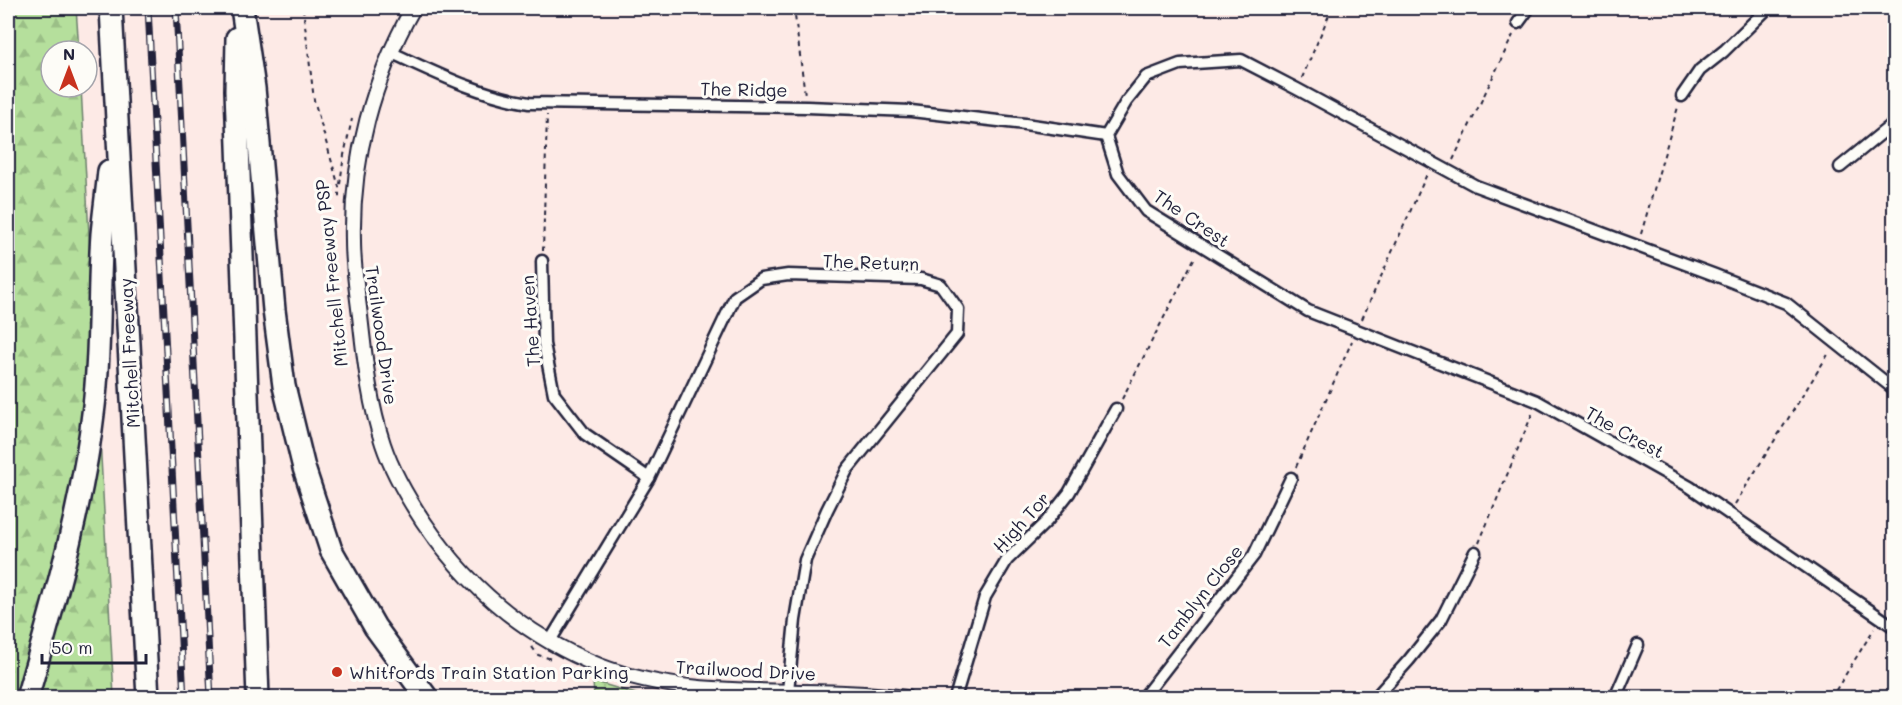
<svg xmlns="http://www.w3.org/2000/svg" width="1902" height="705" viewBox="0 0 1902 705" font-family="Mali,sans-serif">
<defs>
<pattern id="forest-firs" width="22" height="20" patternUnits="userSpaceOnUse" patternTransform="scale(1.5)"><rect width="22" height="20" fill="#b5df9c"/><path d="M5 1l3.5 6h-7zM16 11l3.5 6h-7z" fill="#9bbf87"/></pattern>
<pattern id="park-dots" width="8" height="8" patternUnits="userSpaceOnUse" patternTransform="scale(1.5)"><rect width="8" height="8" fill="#b5df9c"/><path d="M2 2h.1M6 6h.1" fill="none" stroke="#9bbf87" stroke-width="1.8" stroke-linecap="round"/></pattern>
</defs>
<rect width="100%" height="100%" fill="#fdeae6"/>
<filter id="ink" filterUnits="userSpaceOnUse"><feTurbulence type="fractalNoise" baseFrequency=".0167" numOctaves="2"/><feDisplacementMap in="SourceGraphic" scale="12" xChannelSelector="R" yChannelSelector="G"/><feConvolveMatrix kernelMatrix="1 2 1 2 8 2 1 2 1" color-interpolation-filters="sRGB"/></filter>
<g filter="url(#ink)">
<path fill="url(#forest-firs)" stroke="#6c806c" stroke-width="1.5" d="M8,8H76L79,51H51V87H81L114,697H8Z"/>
<path fill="url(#park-dots)" stroke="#6c806c" stroke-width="1.5" d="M593,681L646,697H594Z"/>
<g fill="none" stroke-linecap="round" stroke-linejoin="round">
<g stroke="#22223b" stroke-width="15">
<g id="minor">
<path d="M1518,23L1529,8"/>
<path d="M390,52C436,73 479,95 529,103L807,107L911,111L1025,124L1106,136"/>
<path d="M1682,96L1700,70L1724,51L1768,8"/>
<path d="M1840,167L1894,123"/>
<path d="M542,261L544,344L554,394L585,434L649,478"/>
<path d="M1894,389L1786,303L1715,275L1476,186L1297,89L1241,60L1180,64L1146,77L1126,102L1106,136L1118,174L1146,211L1308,311L1537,401L1690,487L1894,627"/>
<path d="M550,641L649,478L735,297L761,279L788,275L921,279L941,285L958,309L957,334L847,470L827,510L805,560L795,620L788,691"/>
<path d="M955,698L985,597L1007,560L1047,521L1069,493L1116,409"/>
<path d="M1143,698L1254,555L1291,478"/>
<path d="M1375,698L1409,660L1441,620L1475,552"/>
<path d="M1615,698L1638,645"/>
</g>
</g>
<g stroke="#22223b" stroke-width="18">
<path id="tertiary" d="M413,8C373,79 351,159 353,241C353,266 357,291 360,316C365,360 369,402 383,444C392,471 407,497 423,521C468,588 525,636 600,666C698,704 804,684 906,698"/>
</g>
<g stroke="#22223b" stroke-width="26">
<g id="motorway">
<path d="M111,8L148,698"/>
<path d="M242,8L254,88L274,310L284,386L304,468L331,550L375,627L427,698"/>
<path d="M237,38L236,90L258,698"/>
<path d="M27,698C54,602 83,505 94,406C101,349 98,291 102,234C104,213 107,192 109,171"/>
</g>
</g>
<g stroke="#22223b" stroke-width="2" stroke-dasharray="4.5 4.5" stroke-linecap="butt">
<path d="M303,8L314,100L339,187V201"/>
<path d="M794,8L805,95"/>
<path d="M1302,78L1332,8"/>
<path d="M1453,160L1513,35"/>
<path d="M340,184L344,155L352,119"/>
<path d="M1641,234L1678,107"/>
<path d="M543,251L547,115"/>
<path d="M1362,319L1427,174"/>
<path d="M1122,399L1196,255"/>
<path d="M1296,467L1352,341"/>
<path d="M1735,504L1829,353"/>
<path d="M1479,543L1533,412"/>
<path d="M532,647L538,655L552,659"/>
<path d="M1831,698L1874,629"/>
</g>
<use href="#minor" stroke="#fdfcf7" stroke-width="10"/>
<use href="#tertiary" stroke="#fdfcf7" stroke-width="14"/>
<use href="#motorway" stroke="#fdfcf7" stroke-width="21"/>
<g stroke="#22223b" stroke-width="7">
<g id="rail">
<path d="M148,8L184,698"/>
<path d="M176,8L211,698"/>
</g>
</g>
<use href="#rail" stroke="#fdfcf7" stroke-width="4.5" stroke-dasharray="14" stroke-linecap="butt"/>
</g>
</g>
<circle fill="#c8321e" stroke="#fdfcf7" stroke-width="2" cx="337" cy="672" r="6"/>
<g text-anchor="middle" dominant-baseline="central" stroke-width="6" stroke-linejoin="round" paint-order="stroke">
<g font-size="18" fill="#22223b" stroke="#fdfcf7">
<text transform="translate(744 89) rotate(1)">The Ridge</text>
<text transform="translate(1192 218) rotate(34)">The Crest</text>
<text transform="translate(871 262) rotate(2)">The Return</text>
<text transform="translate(331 273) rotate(-96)">Mitchell Freeway PSP</text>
<text transform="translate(530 321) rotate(-94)">The Haven</text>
<text transform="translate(382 335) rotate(82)">Trailwood Drive</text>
<text transform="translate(129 353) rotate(-93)">Mitchell Freeway</text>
<text transform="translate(1625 432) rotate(29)">The Crest</text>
<text transform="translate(1021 522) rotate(-48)">High Tor</text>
<text transform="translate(1200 596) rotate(-52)">Tamblyn Close</text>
<text transform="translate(746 670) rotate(3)">Trailwood Drive</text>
</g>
<g font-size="18" fill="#22223b" stroke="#fdfcf7" text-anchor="start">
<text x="349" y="672">Whitfords Train Station Parking</text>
</g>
</g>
<rect width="1902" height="705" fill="none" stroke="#fdfcf7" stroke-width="30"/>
<rect x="15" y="15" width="1872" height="675" fill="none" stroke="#22223b" stroke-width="2" filter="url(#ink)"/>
<g transform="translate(69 69)"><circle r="28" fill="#fdfcf7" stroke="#a5a5ac" stroke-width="1.5"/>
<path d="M0-4.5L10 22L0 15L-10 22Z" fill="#c8321e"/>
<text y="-9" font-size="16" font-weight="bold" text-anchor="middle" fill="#22223b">N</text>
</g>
<path d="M42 654v9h104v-9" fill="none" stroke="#22223b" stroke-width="3"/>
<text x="51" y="654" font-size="18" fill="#22223b" stroke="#fdfcf7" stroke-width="4.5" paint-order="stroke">50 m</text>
</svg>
